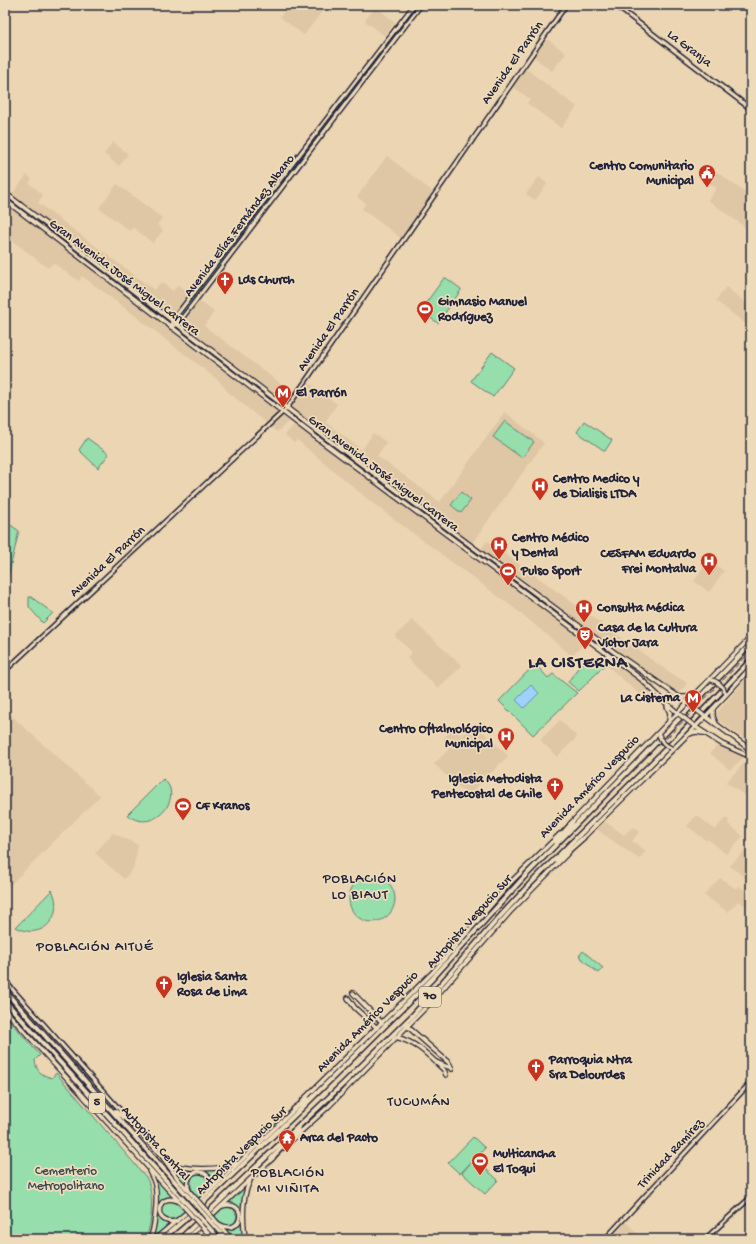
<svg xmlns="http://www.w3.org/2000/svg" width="756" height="1244" viewBox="0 0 756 1244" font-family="'Gochi Hand',sans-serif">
<rect width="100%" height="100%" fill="#ecd5b2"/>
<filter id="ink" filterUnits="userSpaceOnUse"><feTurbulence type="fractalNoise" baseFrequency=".025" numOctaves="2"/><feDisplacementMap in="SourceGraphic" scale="8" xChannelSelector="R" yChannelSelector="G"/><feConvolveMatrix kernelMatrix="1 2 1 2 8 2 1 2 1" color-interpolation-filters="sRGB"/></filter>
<g filter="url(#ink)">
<g fill="#dfc6a4">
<path d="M289,5H327L304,35L280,17Z"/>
<path d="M368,5H379L377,8L395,22L385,36L365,21L373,10Z"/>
<path d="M547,39L566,53L552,71L534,57Z"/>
<path d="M526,69L577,107L561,128L527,103L530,99L513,87Z"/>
<path d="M113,142L128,154L119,166L104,154Z"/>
<path d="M387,156L433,192L401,238L362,209L366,203L357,197Z"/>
<path d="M717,172L751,197V211L750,213L751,214V227L749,230L708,200L717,188L708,182Z"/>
<path d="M27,175L32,179L29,183L43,195L38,203L154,290L161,282L173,291L178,285L214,312L204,326L300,398L310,384L337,404L325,422L362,450L373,433L386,442L377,456L440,502L505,412L544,443L472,543L481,549L487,541L663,668L687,683L680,694L661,681L644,698L605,664L610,659L586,642L572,656L522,614L375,505L297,440L294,443L285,435L294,425L289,421L277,432L228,392L219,381L137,317L82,276L79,281L53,263L48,268L5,235V189L12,194Z"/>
<path d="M539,177L547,184L535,200L526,194Z"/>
<path d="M117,184L162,218L157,225L163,230L153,243L133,227L130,231L99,208Z"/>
<path d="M726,287L751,307V328L716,301Z"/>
<path d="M709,560L724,571L709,592L694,581Z"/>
<path d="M412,620L462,666L438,688L407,658L412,652L395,636Z"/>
<path d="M751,673V743H750L720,721L716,714Z"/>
<path d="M5,710L100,796L5,890Z"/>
<path d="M560,720L577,737L557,757L540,740Z"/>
<path d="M475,724L508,756L468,796L434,764L451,747L443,739L453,729L462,736Z"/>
<path d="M718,745L745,756L730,770L710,753Z"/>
<path d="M748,759L751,760V800L726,782Z"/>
<path d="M697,815L715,830L725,818L729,820L728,824L743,836L726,854L708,839L707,841L687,826Z"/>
<path d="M604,821L624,835L633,827L639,832L632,841L646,851L639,859L596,829Z"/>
<path d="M113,833L138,845L133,869L124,879L95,853Z"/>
<path d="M744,851L751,857V882L730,866Z"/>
<path d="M720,878L736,889L739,886L751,895V900L746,906L738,901L728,912L704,895Z"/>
<path d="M626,1222L642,1239H618L614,1235Z"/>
</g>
<g fill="#96deac" stroke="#5c8074">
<path d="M415,5H420L177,323L174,321Z"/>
<path d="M444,278H446L461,289V290L438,323L420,311Z"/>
<path d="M492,352L514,368L493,397L471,381Z"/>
<path d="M505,421L534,442L522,458L493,437Z"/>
<path d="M584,421L612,440L605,451L577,432Z"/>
<path d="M87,438L109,454L98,468L79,450Z"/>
<path d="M461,492L471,500L461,513L451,505Z"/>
<path d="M5,521L19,531L8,577L5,597Z"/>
<path d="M29,597H31L53,613L43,623L29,607Z"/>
<path d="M603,654L610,660L579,691L568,682L585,658L595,664Z"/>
<path d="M535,664L548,678L553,674L577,693L533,735L499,701Z"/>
<path d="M163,779C185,795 156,836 127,815Z"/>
<circle cx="372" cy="899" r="23"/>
<path d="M52,890C65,916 42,942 16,927Z"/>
<path d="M583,951L603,968L598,973L579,956Z"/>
<path d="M7,1018L40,1055L35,1060C36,1071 41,1075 52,1078L56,1073L146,1177C154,1190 153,1225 145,1239H5V1019Z"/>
<path d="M473,1137L485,1148L475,1159L498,1180L485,1194L462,1173L474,1159L460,1174L448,1163Z"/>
<path d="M170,1166C189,1171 211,1172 230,1168L213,1185C213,1175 200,1166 191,1173C187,1176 186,1181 185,1185Z"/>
<path d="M199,1173L206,1176L208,1182L205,1191L199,1198C192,1190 188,1187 193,1176Z"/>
<path d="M155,1177L174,1198C153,1192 151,1224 172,1223L152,1238C157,1219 159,1197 155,1177Z"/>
<path d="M245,1186L242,1202L244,1239H232L224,1230C245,1233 249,1203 226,1204Z"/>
<path d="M170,1201L178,1204L185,1212C164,1231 152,1206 170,1201Z"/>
<path d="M226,1207L234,1209L237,1217L234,1224C225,1228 220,1222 214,1215L222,1208Z"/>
</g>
<path fill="#9ed2fc" stroke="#6c8caf" d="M531,685L539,693L524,708L516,700Z"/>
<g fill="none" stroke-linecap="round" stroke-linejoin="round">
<g stroke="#22223b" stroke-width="6">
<g id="secondary">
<path d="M615,5L751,109"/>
<path d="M171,327L177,324L180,321L421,5"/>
<path d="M171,327L172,321L414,5"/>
<path d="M5,671L287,408L566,5"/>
<path d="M5,981L130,1121"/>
<path d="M605,1239L751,1082"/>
<path d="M705,1239L751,1197"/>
</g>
</g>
<g stroke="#22223b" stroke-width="6">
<g id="primary">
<path d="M5,193L325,437L614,652L689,704"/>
<path d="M5,200L321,441L641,679L665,702L679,714"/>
<path d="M679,697H686L695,694"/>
<path d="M667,706L670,713L669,721"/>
<path d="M713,709V716L716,724"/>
<path d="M705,716L751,750"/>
<path d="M694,726L722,744L751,757"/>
<path d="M690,734L695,732L703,733"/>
<path d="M570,824L751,637"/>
<path d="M582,839C638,782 698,728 751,667"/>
<path d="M353,993L382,1023"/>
<path d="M348,998L355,1008L377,1028"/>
<path d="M5,1010L186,1209"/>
<path d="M407,1026L449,1063L452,1069"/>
<path d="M396,1037C418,1043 428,1055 444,1070L446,1075"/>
<path d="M436,1062L448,1067"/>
<path d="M303,1100L433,972L510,883L560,834"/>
<path d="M135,1126L162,1156L178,1179L196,1199"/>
<path d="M283,1148L329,1106L431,1002L510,912L569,852"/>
<path d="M168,1163C182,1170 222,1171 236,1163"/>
<path d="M149,1171C151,1175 154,1180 155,1185C158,1197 155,1228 150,1239"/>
<path d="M189,1191C180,1165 218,1166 209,1191"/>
<path d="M213,1218L231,1239"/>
<path d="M177,1221C152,1227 155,1191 178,1201"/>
<path d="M217,1223C244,1240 249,1198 222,1206"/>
<path d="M204,1229L213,1239"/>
<path d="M155,1239L193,1207L296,1108"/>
<path d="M186,1239L273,1158"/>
<path d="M245,1239C243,1220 241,1199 250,1181"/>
</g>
</g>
<g stroke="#22223b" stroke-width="7">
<g id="highway">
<path d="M555,842L572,823"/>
<path d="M557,861L583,838"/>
<path d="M5,991L193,1202"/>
<path d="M5,1001L189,1206"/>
<path d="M294,1109L308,1099"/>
<path d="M115,1111L135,1126"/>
<path d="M271,1159L298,1130"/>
<path d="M210,1221L226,1239"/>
<path d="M206,1224L219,1239"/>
<path d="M162,1239L189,1216L303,1107L432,979L524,877L645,754L751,644"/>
<path d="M180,1239L343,1084L412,1016L434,992L496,921L529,885L680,735L751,660"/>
</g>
</g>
<use href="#secondary" stroke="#eedbb9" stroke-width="3"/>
<use href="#primary" stroke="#eedbb9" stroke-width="3.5"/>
<use href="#highway" stroke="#eedbb9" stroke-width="4"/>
<path stroke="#22223b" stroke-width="1" stroke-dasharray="6 3" stroke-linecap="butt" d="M660,745L751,651"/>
<g stroke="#22223b" stroke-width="6" stroke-linecap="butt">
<g id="primary-bridge">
<path d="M712,680C718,682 723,686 725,692"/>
<path d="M689,704L703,715"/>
<path d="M679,714L693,725"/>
<path d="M659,735C661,741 666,746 671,748"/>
<path d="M196,1199L213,1218"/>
<path d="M186,1209L204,1229"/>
</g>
</g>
<g stroke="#22223b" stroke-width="7" stroke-linecap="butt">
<g id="highway-bridge">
<path d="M193,1202L210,1221"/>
<path d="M189,1206L206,1224"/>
</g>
</g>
<use href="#primary-bridge" stroke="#eedbb9" stroke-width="3.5"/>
<use href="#highway-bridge" stroke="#eedbb9" stroke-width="4"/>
</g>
</g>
<defs>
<g id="civic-pin" transform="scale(0.9)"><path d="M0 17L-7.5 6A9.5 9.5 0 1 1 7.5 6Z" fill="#c8321e" stroke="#eedbb9"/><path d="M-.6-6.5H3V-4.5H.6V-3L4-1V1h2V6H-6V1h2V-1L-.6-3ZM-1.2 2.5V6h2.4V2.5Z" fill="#fff"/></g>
<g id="church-pin" transform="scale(0.9)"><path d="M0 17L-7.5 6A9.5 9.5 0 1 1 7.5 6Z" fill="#c8321e" stroke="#eedbb9"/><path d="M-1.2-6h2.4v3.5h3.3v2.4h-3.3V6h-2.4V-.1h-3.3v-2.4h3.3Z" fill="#fff"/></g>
<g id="stadium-pin" transform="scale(0.9)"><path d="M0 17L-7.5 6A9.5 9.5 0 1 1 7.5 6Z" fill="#c8321e" stroke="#eedbb9"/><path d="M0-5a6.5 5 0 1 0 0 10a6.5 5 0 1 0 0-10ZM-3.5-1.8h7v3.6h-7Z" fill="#fff"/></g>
<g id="metro-pin" transform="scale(0.9)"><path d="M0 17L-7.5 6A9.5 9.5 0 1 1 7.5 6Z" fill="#c8321e" stroke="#eedbb9"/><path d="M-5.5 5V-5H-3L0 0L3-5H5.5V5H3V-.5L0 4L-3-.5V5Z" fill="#fff"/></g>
<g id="hospital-pin" transform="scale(0.9)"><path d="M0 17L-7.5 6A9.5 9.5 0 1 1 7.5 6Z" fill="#c8321e" stroke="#eedbb9"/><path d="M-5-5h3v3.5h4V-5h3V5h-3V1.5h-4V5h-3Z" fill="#fff"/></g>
<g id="theatre-pin" transform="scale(0.9)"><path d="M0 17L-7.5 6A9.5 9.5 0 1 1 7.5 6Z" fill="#c8321e" stroke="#eedbb9"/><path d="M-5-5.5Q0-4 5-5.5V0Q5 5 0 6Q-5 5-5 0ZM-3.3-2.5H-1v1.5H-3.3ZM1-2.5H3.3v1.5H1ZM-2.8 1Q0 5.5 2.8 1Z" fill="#fff"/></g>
<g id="temple-pin" transform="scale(0.9)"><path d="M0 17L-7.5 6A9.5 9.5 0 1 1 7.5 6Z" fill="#c8321e" stroke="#eedbb9"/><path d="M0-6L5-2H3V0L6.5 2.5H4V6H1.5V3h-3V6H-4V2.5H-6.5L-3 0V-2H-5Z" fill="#fff"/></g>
</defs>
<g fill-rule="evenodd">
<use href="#civic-pin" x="707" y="173"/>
<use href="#church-pin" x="225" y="280"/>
<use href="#stadium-pin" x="425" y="309"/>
<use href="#metro-pin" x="283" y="393"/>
<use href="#hospital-pin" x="540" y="486"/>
<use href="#hospital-pin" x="499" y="545"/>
<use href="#hospital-pin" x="709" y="561"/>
<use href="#stadium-pin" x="508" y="571"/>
<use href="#hospital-pin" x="584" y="608"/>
<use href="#theatre-pin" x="585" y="635"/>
<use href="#metro-pin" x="693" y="698"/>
<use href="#hospital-pin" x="506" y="736"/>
<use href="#church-pin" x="555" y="786"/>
<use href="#stadium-pin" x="183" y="806"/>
<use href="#church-pin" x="164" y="984"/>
<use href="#church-pin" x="536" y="1067"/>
<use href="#temple-pin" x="287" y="1138"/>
<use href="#stadium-pin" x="480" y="1161"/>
</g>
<g text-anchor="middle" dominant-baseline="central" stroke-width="3.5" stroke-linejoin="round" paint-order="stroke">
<g fill="#eedbb9" stroke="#5f5a61" stroke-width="1">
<rect x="419" y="987" width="22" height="20" rx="3"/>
<rect x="89" y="1093" width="16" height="20" rx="3"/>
</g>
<g font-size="12" font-weight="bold" fill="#22223b">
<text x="430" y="997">70</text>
<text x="97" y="1103">5</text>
</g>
<g font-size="13" fill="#22223b" stroke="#eedbb9">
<text transform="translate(689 49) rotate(37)">La Granja</text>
<text transform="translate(513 63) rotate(-55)">Avenida El Parrón</text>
<text transform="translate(240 226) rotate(-53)">Avenida Elías Fernández Albano</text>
<text transform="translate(124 278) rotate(37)">Gran Avenida José Miguel Carrera</text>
<text transform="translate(329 330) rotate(-55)">Avenida El Parrón</text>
<text transform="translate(383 474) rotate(37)">Gran Avenida José Miguel Carrera</text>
<text transform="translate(108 562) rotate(-43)">Avenida El Parrón</text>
<text transform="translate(590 787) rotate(-46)">Avenida Américo Vespucio</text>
<text transform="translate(470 922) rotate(-48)">Autopista Vespucio Sur</text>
<text transform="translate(368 1022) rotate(-45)">Avenida Américo Vespucio</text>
<text transform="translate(155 1144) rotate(48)">Autopista Central</text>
<text transform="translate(242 1151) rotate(-44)">Autopista Vespucio Sur</text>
<text transform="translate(671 1154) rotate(-47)">Trinidad Ramírez</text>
</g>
<g font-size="13" font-weight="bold" fill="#22223b" stroke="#eedbb9" text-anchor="start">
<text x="694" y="166" text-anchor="end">Centro Comunitario<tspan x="694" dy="15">Municipal</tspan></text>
<text x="238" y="280">Lds Church</text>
<text x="438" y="302">Gimnasio Manuel<tspan x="438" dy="15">Rodríguez</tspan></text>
<text x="296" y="393">El Parrón</text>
<text x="553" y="479">Centro Medico y<tspan x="553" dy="15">de Dialisis LTDA</tspan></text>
<text x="512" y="538">Centro Médico<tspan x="512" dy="15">y Dental</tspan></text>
<text x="696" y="554" text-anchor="end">CESFAM Eduardo<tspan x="696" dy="15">Frei Montalva</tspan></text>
<text x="521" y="571">Pulso Sport</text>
<text x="597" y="608">Consulta Médica</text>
<text x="598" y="628">Casa de la Cultura<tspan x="598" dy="15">Víctor Jara</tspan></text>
<text x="680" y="698" text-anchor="end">La Cisterna</text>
<text x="493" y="729" text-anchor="end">Centro Oftalmológico<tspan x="493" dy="15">Municipal</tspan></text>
<text x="542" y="779" text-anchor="end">Iglesia Metodista<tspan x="542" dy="15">Pentecostal de Chile</tspan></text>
<text x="196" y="806">CF Kranos</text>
<text x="177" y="977">Iglesia Santa<tspan x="177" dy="15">Rosa de Lima</tspan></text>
<text x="549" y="1060">Parroquia Ntra<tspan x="549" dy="15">Sra Delourdes</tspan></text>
<text x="300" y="1138">Arca del Pacto</text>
<text x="493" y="1154">Multicancha<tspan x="493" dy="15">El Toqui</tspan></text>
</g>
<g font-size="13" fill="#394852" stroke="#eedbb9">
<text x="66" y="1171">Cementerio<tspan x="66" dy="15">Metropolitano</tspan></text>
</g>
<g font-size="14" letter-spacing="1" fill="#22223b" stroke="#eedbb9">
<text x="360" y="879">POBLACIÓN<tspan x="360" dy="16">LO BIAUT</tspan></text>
<text x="95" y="947">POBLACIÓN AITUÉ</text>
<text x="419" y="1102">TUCUMÁN</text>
<text x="288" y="1173">POBLACIÓN<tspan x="288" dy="16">MI VIÑITA</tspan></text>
</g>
<g font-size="17" font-weight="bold" letter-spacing="1" fill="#22223b" stroke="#eedbb9">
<text x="578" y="664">LA CISTERNA</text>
</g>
</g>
<rect width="756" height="1244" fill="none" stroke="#eedbb9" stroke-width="20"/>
<rect x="10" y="10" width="736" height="1224" fill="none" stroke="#22223b" stroke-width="1.5" filter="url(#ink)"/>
</svg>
